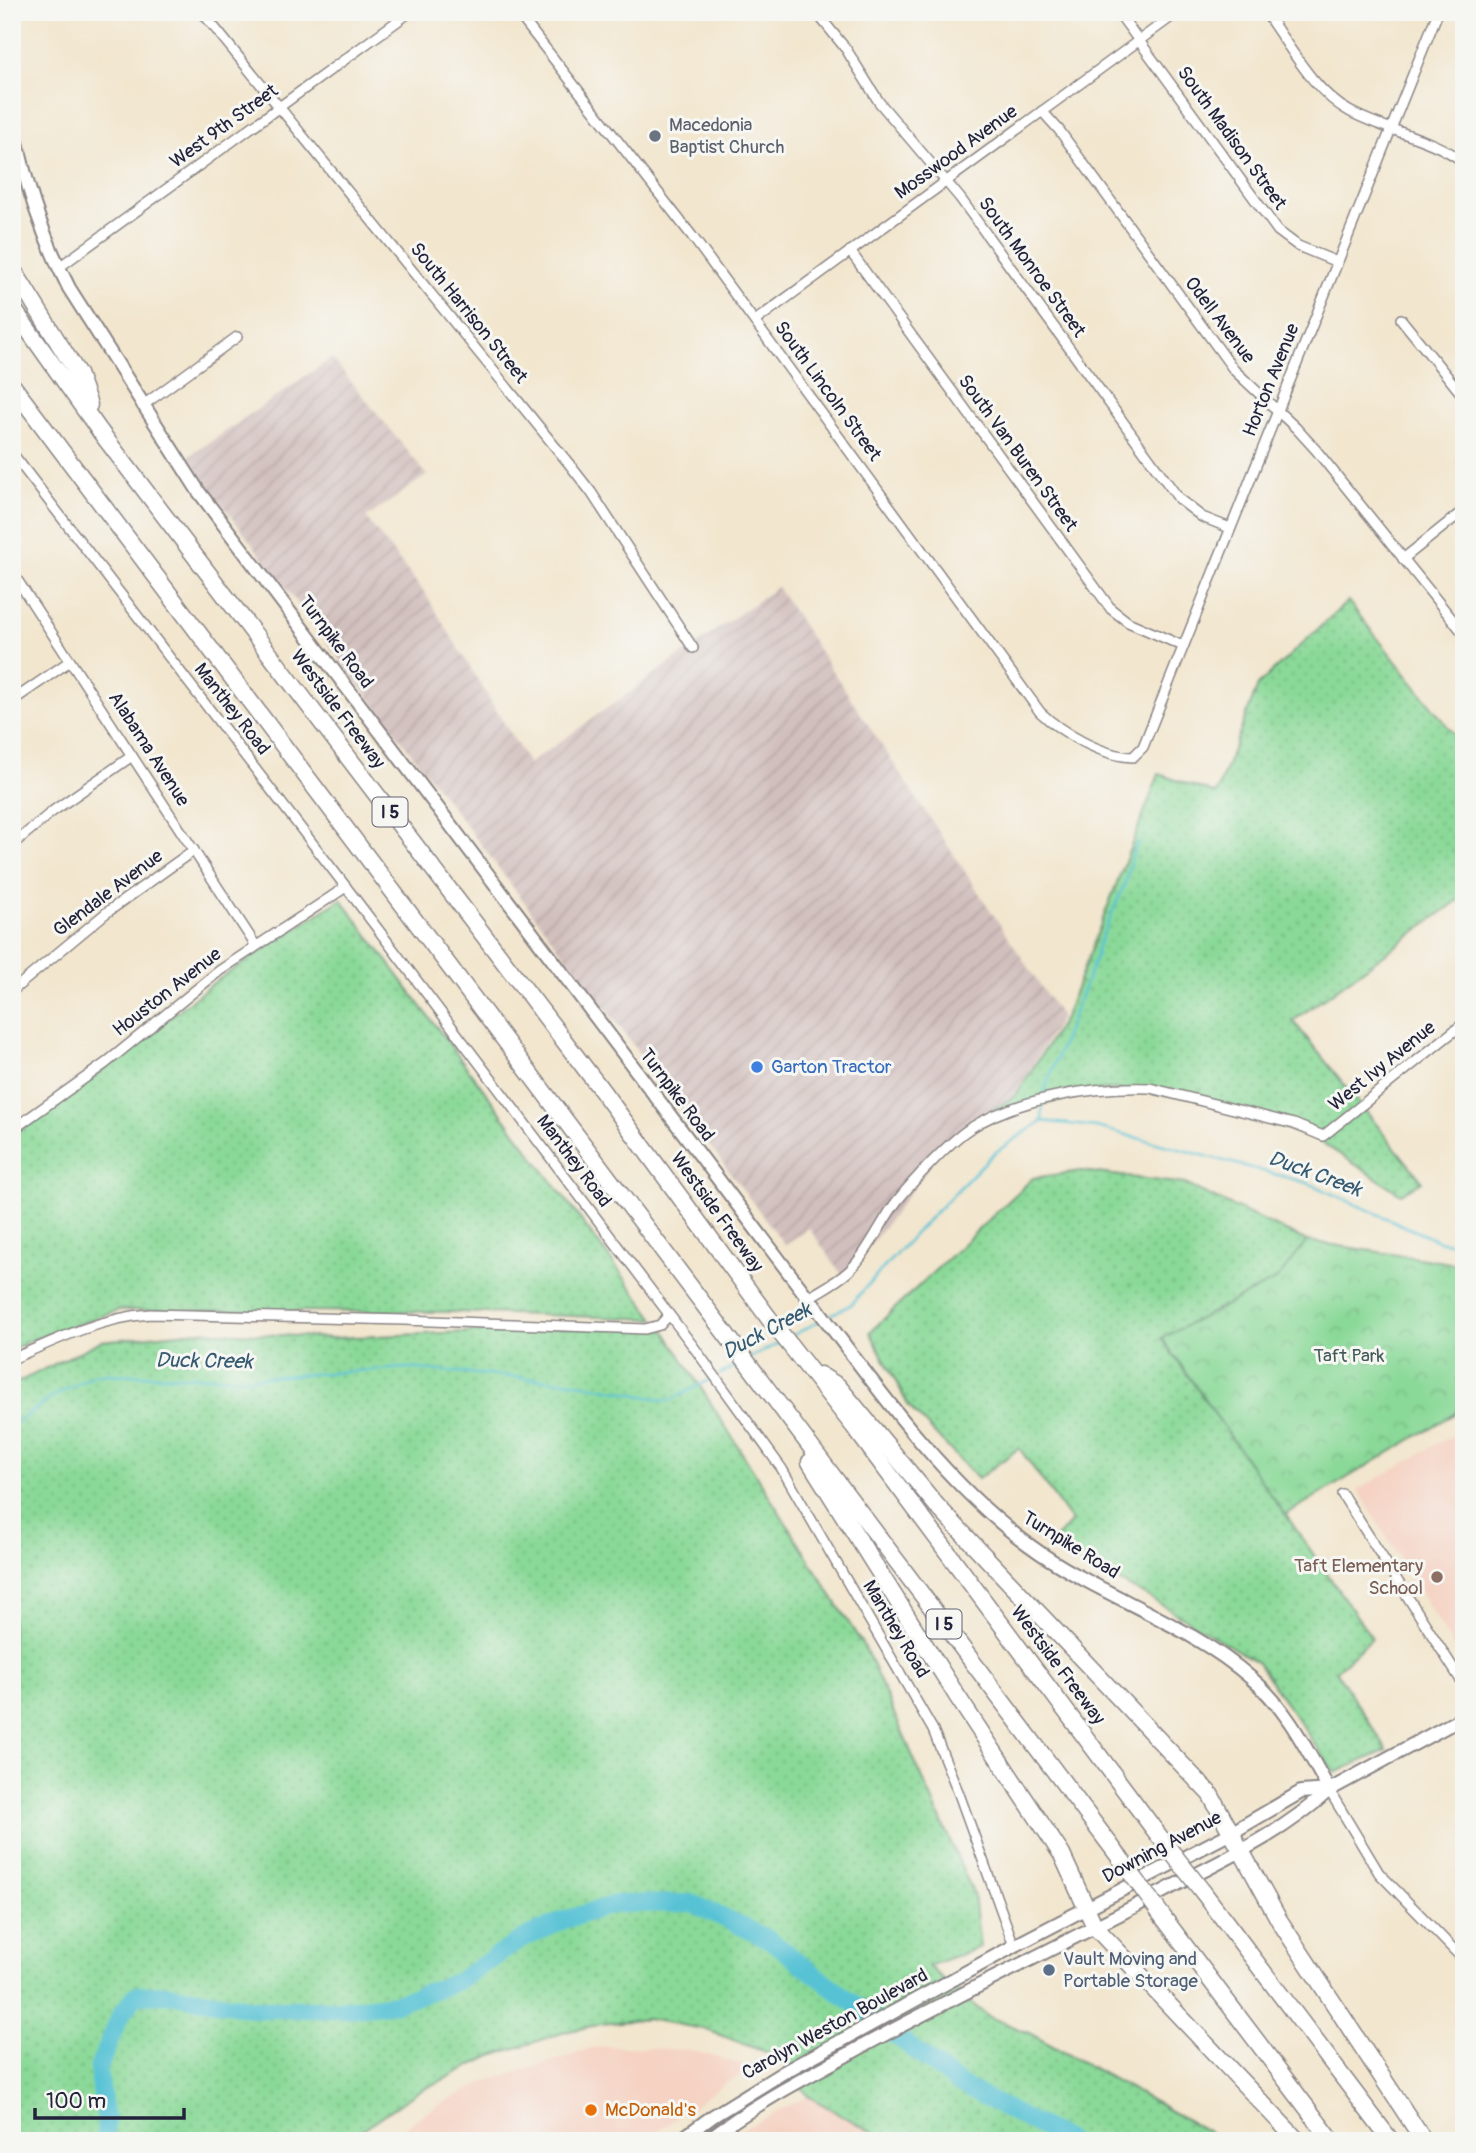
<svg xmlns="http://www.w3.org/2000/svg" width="1476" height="2153" viewBox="0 0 1476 2153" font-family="Pangolin,sans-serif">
<defs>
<pattern id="industrial-furrows" width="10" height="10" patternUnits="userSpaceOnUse" patternTransform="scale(1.75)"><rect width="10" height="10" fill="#d1bfbd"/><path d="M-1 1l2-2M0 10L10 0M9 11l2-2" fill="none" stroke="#b3a4a3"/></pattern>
<pattern id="grass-dots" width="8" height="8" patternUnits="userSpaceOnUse" patternTransform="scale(1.75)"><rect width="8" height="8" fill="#8ad998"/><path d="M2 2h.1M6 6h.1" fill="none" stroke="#77ba84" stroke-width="1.8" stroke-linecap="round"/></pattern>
<pattern id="park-crowns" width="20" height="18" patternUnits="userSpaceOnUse" patternTransform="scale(1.75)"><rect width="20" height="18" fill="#8ad998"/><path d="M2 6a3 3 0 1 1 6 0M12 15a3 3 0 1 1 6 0" fill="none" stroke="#77ba84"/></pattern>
</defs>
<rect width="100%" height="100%" fill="#f6f6f2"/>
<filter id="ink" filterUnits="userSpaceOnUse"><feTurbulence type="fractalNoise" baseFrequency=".0143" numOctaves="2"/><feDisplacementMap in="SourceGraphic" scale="14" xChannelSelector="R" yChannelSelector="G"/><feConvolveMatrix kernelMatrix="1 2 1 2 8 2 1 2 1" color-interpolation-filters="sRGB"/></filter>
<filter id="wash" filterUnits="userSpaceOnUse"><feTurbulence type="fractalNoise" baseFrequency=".00686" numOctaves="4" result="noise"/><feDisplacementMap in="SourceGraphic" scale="28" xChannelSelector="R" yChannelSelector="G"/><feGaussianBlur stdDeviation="1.57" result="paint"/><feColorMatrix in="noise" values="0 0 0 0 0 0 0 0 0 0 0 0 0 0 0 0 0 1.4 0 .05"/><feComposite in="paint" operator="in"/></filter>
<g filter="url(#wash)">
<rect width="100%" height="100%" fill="#f2e6ce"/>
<g fill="#f5d2c2">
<path d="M1464,1428V1664L1358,1490Z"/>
<path d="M601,2046L690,2050L755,2068L725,2083L645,2141H387L427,2111L484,2082Z"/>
<path d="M808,2096L888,2141H735L741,2130Z"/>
</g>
<path fill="url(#industrial-furrows)" d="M332,358L427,475L366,518L426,595L529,764L777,587L1061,1017L1015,1094L949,1140L845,1279L809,1228L785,1245L187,458Z"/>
<g fill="url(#grass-dots)" stroke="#567e6a" stroke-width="2">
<path d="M1348,601L1464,747V896L1293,1021L1422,1181L1401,1194L1316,1139L1193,1097L1107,1089L1020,1110L967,1127L1016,1095L1065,1017L1159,774L1216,794L1258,685Z"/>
<path d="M341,899L655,1319L456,1312L119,1310L29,1341L12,1350V1135L52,1111L213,983Z"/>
<path d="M1081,1171L1185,1184L1307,1241L1278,1279L1162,1338L1372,1638L1336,1671L1387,1750L1335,1773L1258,1663L1145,1595L1049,1545L1072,1522L1019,1448L978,1479L909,1407L870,1332L1033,1178Z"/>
<path d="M559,1328L664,1329L866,1650L974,1895L980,1947L928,1966L987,2016L1029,2033L1225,2141H888L808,2096L782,2058L704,2029L647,2019L601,2024L565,2032L489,2057L416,2093L346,2141H12V1385L101,1341L199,1331L334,1338Z"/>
</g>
<path fill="url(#park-crowns)" stroke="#567e6a" stroke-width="2" d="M1307,1241L1464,1265V1408L1285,1515L1162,1338L1277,1279Z"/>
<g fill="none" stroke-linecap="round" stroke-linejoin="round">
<g stroke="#59c2d5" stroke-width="2.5">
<path d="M1044,1097L1046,1086L1097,954L1096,951L1125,883L1135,847L1139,843"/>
<path d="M1042,1121L1043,1103"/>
<path d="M830,1315L850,1305L917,1231L993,1154L1042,1121L1096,1127L1308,1183L1438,1241L1464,1245"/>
<path d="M790,1337L821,1320"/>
<path d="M750,1358L781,1342"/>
<path d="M719,1375L741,1363"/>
<path d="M12,1426L52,1397L97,1374L248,1378L406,1368L573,1382L669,1401L713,1378"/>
</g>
<path stroke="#59c2d5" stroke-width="18" d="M105,2141L106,2120L98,2069L120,2016L136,1995L169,1994L255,2009H347L396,2003L456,1982L521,1940L564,1920L615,1904L692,1903L770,1940L959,2084L1068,2141"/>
</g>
</g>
<g filter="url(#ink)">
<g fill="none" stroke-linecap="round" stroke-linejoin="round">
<g stroke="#8a8484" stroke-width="12">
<g id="street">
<path d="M202,12L570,465L591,492L693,648"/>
<path d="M517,12L692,236L1040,712C1062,733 1102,756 1133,757L1143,747L1438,12"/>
<path d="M816,12L846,49L879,102L960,198L1179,499L1202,517L1230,528"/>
<path d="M1118,12L1278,231L1298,246L1337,262"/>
<path d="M1265,12C1289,45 1314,92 1349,111C1385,131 1431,137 1464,162"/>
<path d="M1042,111L1059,130L1234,370L1296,428L1316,450L1464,634"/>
<path d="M850,251L1111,609L1128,622L1183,646"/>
<path d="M58,268L410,12"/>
<path d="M1401,319L1464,397"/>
<path d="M755,321L1178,12"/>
<path d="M142,406L237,337"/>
<path d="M12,453L346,887L693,1346L782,1469L933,1730L959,1794L1014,1946"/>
<path d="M1403,559L1464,510"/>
<path d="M12,572L256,946"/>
<path d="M12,701L70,661"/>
<path d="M12,845L53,811L132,756"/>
<path d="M12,991L106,913L194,850"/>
<path d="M12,1130L106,1063L219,971L346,887"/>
<path d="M812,1302L808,1298C821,1290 837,1282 849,1271C868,1253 881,1222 897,1201C913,1181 948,1143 969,1129C1017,1098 1093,1086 1150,1088L1294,1124L1323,1136L1464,1023"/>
<path d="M12,1359C57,1339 100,1318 150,1314L404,1320L645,1329L660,1325L669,1315"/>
<path d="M1342,1494L1464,1685"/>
<path d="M1329,1790L1379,1873L1464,1960"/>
</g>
</g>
<g stroke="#8a8484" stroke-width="16">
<g id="secondary">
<path d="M12,120C25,182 40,231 69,288L199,492L808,1298"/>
<path d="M814,1304C876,1387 945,1484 1029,1545C1098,1596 1186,1621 1251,1678C1287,1708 1307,1750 1329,1790"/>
<path d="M679,2141L713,2116L784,2072L1014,1946L1231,1833L1301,1792L1329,1790"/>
<path d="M706,2141C755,2103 811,2075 865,2045C963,1992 1064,1944 1162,1892C1219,1862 1281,1835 1329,1790L1464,1717"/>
</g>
</g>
<g stroke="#8a8484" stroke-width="19">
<g id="highway">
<path d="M12,268L78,374L89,405"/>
<path d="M12,307L99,430L600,1088L768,1317L855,1428L1159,1836"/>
<path d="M12,385L1120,1858"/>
<path d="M820,1375L838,1386L937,1506L1210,1794L1279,1920L1424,2141"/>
<path d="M810,1462L957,1696L1062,1855L1095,1927L1298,2141"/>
<path d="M1203,1892L1391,2141"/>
<path d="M1163,1917L1332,2141"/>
</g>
</g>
<use href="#street" stroke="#fff" stroke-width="9"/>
<use href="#secondary" stroke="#fff" stroke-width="12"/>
<use href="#highway" stroke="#fff" stroke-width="16"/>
<g stroke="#8a8484" stroke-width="19" stroke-linecap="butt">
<g id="highway-bridge">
<path d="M1159,1836L1203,1892"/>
<path d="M1120,1858L1163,1917"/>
</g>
</g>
<use href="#highway-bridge" stroke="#fff" stroke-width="16"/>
</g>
</g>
<circle fill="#6b7280" stroke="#f6f6f2" stroke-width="2.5" cx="655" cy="136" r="7"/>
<circle fill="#3f7fe0" stroke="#f6f6f2" stroke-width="2.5" cx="757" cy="1067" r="7"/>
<circle fill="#8d6e63" stroke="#f6f6f2" stroke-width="2.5" cx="1437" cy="1577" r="7"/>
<circle fill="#5c6f8a" stroke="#f6f6f2" stroke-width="2.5" cx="1049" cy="1970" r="7"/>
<circle fill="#e8710a" stroke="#f6f6f2" stroke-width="2.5" cx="591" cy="2110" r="7"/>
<g text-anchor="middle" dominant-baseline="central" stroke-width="6" stroke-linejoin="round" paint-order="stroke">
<g fill="#f6f6f2" stroke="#626272" stroke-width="2">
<rect x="372.5" y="797.5" width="35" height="29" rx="5"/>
<rect x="926.5" y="1609.5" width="35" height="29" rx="5"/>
</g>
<g font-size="18" font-weight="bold" fill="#22223b">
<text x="390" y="812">I 5</text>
<text x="944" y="1624">I 5</text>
</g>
<g font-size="19" fill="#5b616d" stroke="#f6f6f2" text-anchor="start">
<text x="669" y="125">Macedonia<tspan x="669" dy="22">Baptist Church</tspan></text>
</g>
<g font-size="19" fill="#22223b" stroke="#f6f6f2">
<text transform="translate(224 126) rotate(-36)">West 9th Street</text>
<text transform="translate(1232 138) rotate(54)">South Madison Street</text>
<text transform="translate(956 152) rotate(-36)">Mosswood Avenue</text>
<text transform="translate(1032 267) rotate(54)">South Monroe Street</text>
<text transform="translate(469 313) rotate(51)">South Harrison Street</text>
<text transform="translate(1220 320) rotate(53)">Odell Avenue</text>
<text transform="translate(1271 380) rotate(-68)">Horton Avenue</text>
<text transform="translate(828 391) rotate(54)">South Lincoln Street</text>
<text transform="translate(1018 453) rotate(54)">South Van Buren Street</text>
<text transform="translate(336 642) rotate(53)">Turnpike Road</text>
<text transform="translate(232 709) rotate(52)">Manthey Road</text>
<text transform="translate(338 709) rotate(53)">Westside Freeway</text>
<text transform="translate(149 749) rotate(57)">Alabama Avenue</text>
<text transform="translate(108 893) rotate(-37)">Glendale Avenue</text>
<text transform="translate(167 992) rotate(-38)">Houston Avenue</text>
<text transform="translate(1382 1066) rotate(-39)">West Ivy Avenue</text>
<text transform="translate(677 1095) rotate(53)">Turnpike Road</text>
<text transform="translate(574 1161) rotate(53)">Manthey Road</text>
<text transform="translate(717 1212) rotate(54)">Westside Freeway</text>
<text transform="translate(1071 1545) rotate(32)">Turnpike Road</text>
<text transform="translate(896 1629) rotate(59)">Manthey Road</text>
<text transform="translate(1058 1665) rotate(53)">Westside Freeway</text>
<text transform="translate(1162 1847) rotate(-28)">Downing Avenue</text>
<text transform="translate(835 2024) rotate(-29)">Carolyn Weston Boulevard</text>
</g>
<g font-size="19" fill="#366cbe" stroke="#f6f6f2" text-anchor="start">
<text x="771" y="1067">Garton Tractor</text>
</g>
<g font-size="19" fill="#415957" stroke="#f6f6f2">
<text x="1349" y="1356">Taft Park</text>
</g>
<g font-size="19" fill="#785e54" stroke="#f6f6f2" text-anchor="end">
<text x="1423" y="1566">Taft Elementary<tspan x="1423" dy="22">School</tspan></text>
</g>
<g font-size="19" fill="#4e5e75" stroke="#f6f6f2" text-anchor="start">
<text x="1063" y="1959">Vault Moving and<tspan x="1063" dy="22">Portable Storage</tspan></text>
</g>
<g font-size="19" fill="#c56008" stroke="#f6f6f2" text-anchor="start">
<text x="605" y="2110">McDonald's</text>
</g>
<g font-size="21" font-style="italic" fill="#355a71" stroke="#f6f6f2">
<text transform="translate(1315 1174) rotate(20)">Duck Creek</text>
<text transform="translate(767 1331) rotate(-28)">Duck Creek</text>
<text transform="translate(204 1361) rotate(1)">Duck Creek</text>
</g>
</g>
<rect width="1476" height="2153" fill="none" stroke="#f6f6f2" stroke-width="42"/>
<path d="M35 2108v10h149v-10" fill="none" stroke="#22223b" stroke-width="3.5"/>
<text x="46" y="2108" font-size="21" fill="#22223b" stroke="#f6f6f2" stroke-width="5" paint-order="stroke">100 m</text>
</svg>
